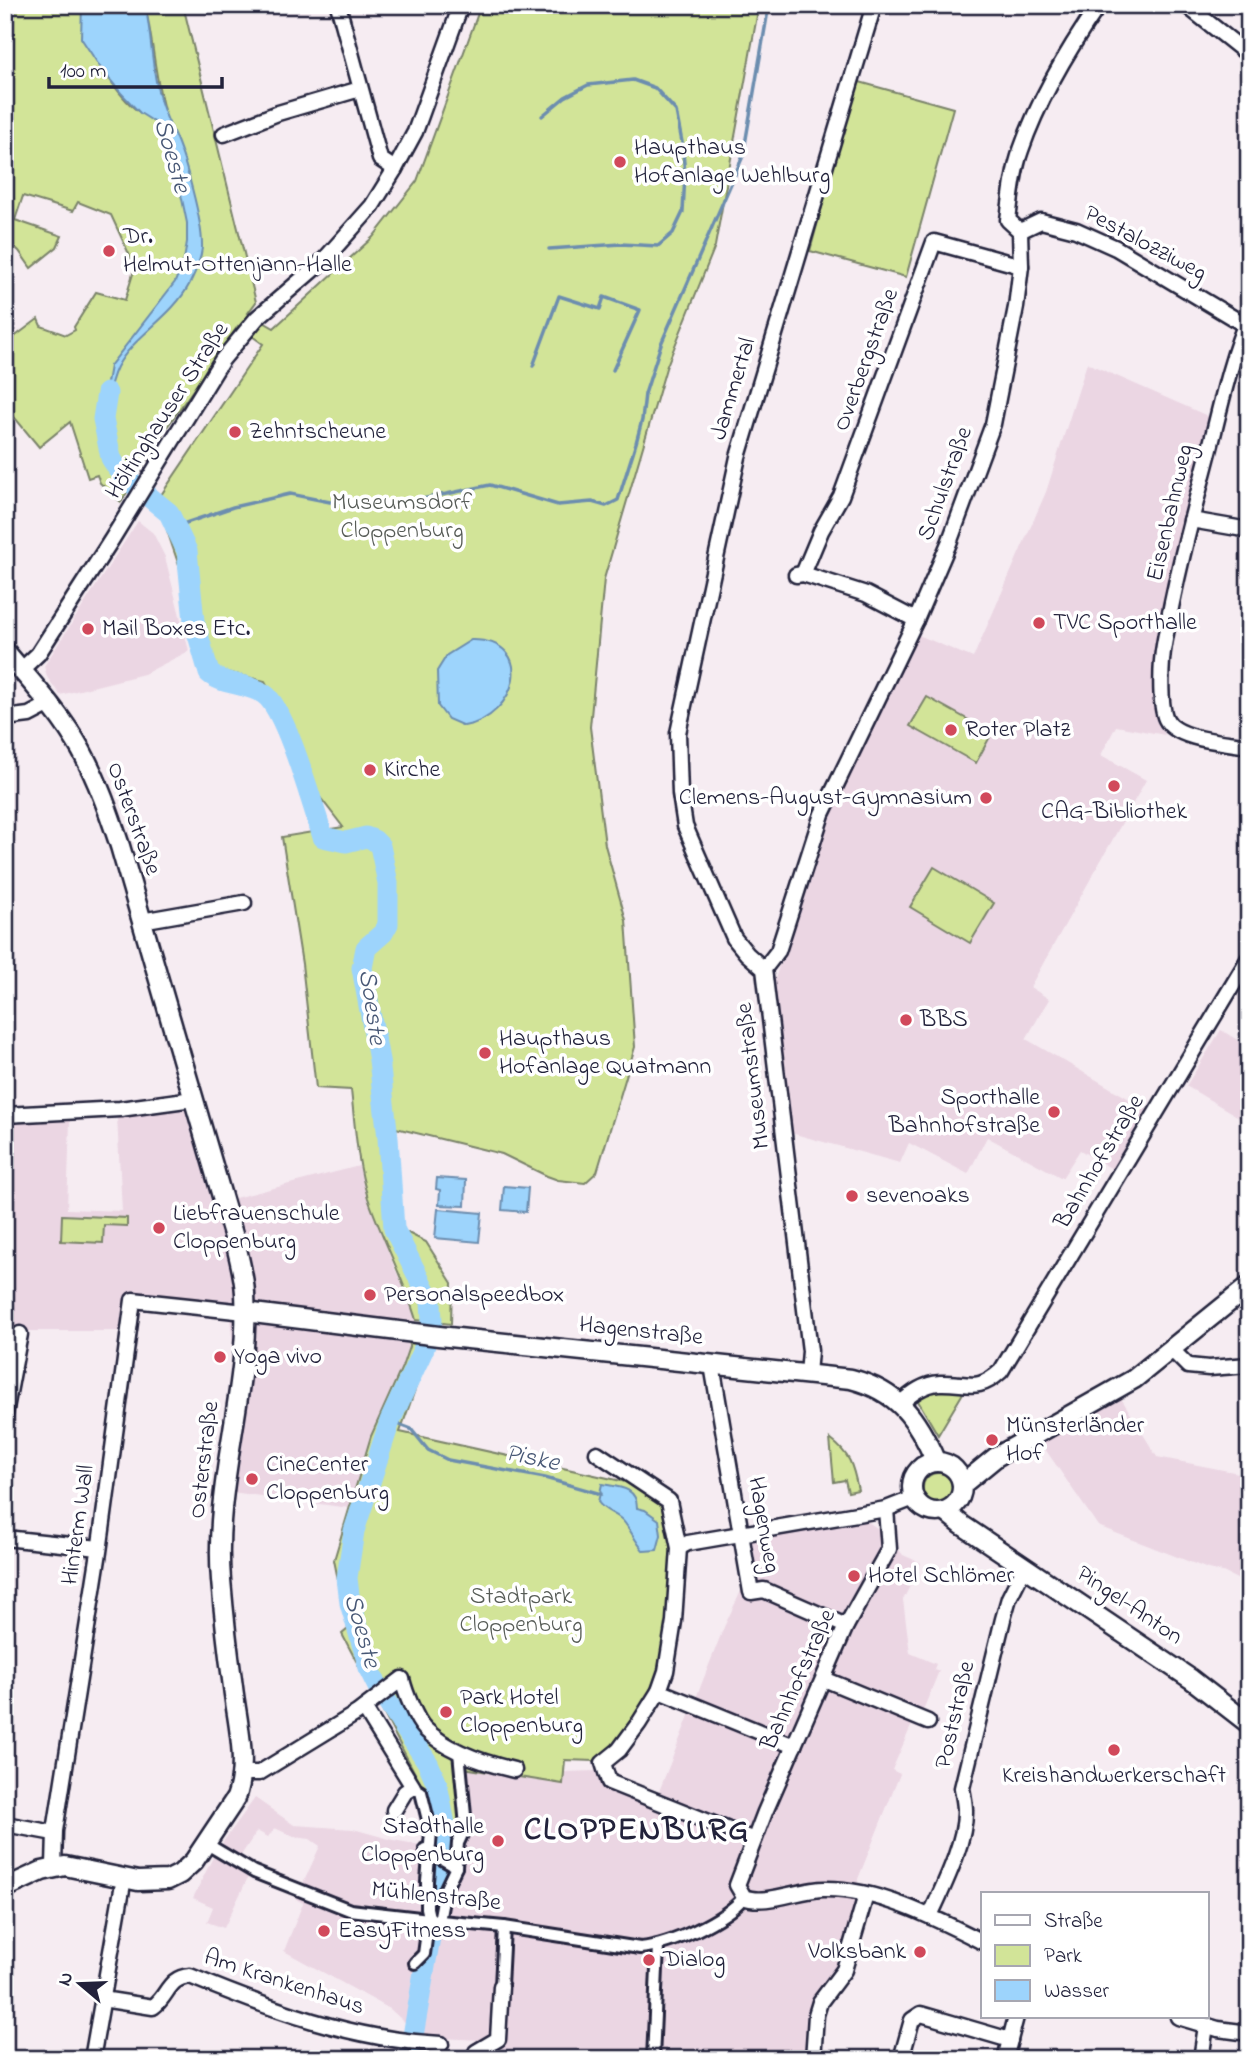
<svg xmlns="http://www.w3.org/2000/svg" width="1254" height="2064" viewBox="0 0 1254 2064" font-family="'Indie Flower',sans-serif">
<rect width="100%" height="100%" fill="#f6ecf2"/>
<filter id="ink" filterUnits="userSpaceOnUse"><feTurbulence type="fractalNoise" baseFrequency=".0143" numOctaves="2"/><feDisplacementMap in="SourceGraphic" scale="14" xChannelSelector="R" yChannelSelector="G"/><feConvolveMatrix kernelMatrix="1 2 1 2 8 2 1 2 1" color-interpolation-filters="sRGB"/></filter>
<g filter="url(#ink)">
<g fill="#ebd6e3">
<path d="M1087,363L1210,417L1156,646L1152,698L1156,716L1165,735L1116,726L1101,755L1146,780L1030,987L1049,999L1026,1039L1150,1111L1114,1170L1080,1150L1062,1178L987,1137L968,1174L909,1143L900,1163L791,1133L773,1002L775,979L826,815L916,634L973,658L1046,492Z"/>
<path d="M138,521L153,533L165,557L189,651L144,674L60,695L47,677L44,666Z"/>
<path d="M1221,1030L1249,1047V1123L1186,1086Z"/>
<path d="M187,1108L212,1204L359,1166L368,1197L395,1269L410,1300L416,1320L403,1367L371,1436L349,1508L239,1493L215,1495L235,1363L228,1301L131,1296L127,1331H5V1123L70,1121L67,1209L122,1211L117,1117Z"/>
<path d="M1113,1385L1157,1457L1249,1475V1585L1223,1572L1208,1569L1098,1526L1032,1430Z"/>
<path d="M865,1520L886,1534L903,1555L921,1563L903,1600L910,1653L936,1664L934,1669L939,1671L917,1725L912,1724L892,1770L900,1774L858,1879L857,1898L838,1964L815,1995L807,2019L809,2034L803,2059H485L481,2040L421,2037L390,2009L284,1951L303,1903L296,1899L320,1846L310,1839L294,1837L275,1828L268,1837L257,1831L236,1863L251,1871L224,1928L207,1922L213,1907L193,1898L215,1853L255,1798L294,1825L353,1829L393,1840L454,1851L456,1767L563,1784L564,1772L596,1771L658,1794L724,1627L741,1591L750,1580L745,1538Z"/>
</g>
<g fill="#d2e498" stroke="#7a836a" stroke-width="2">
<path d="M5,5H82C78,33 116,99 141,113C148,117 159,118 167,121C155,83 154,44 145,5H183L256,302L248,313L274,328L373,237L417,181L481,5H759L715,246L666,368L604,579L590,727L605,845L626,920L635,1047L597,1172L585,1183L558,1180L547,1176L502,1154L396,1128L402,1230L426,1242L452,1283L451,1324L416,1320C404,1279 382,1239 368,1198C357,1163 355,1126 351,1090L316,1088L302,964L282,837L343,827L313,788L296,735L265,681L214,669L157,501L263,344L238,326L167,427L121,502L100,483L97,475L88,478L70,422L39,447L5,406V344L38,319L41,326L66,335L75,330L74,327L96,292L125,300L135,267L111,215L78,202L73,211L23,196L15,220L62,236L57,247L31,268L19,251L5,238Z"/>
<path d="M856,81L953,108L906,277L810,251Z"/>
<path d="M927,697L992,733L976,763L910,726Z"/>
<path d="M934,867L994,903L970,943L910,907Z"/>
<path d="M62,1215L127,1218V1226L104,1225L103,1243L61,1241Z"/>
<path d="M411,1341L432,1342L400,1432L644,1486L663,1496L674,1555L669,1623L657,1684L611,1753L595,1761L565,1760L563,1784L457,1767L460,1809L455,1851L440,1849L438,1821L430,1802L342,1634L348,1629L334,1560L371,1436L402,1367Z"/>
<path d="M936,1388L963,1391V1393L938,1435L918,1401L920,1396Z"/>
<path d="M830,1439C850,1454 853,1465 858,1490L848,1492L845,1480L834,1482Z"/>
<circle cx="938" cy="1488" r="15"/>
</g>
<g fill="#9dd4fc" stroke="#6c8daf" stroke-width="2">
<path d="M82,5H145C152,35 151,65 159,95C162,109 168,121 174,134C185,158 203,222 202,248C201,259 195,273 190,283C172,318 134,335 117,367C109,383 107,402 103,419V405L110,366L175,282L184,260L187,242V223L177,175L165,134L159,125L140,113L121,93L102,70L81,38Z"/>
<path d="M471,640C538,639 518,717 464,726L448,719L438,706L437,671L447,655Z"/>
<path d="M437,1178L466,1180L465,1206L439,1205L440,1190L436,1189Z"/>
<path d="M504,1186L528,1188L526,1212L502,1210Z"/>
<path d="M438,1209L482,1213L479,1242L435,1238Z"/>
<path d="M602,1484C619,1487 637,1487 637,1508L645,1510L659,1520L661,1535L657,1550L644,1551C635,1542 628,1524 621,1519C613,1512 605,1512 598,1502Z"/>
</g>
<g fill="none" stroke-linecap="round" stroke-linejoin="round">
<g stroke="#6c8daf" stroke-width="3.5">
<path d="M542,116L565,97L588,85L633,80L655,88L676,111L682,142L685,174L683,212L673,233L658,246L621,244L549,249"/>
<path d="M533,366L559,296L600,309L604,297L640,310L613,370"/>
<path d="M177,526L233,507L290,494L330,502L370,500L393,505L490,485L558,505L592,502L606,506L618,500L636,443L642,420L645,394L661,344L743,156L769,5"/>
<path d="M390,1421L411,1429L428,1450L448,1460L545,1478L601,1494"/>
</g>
<path stroke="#9dd4fc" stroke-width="21" d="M107,393L103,419L111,458L121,474L169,513L187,551L194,621L209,673C224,686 247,682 264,694C286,709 313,807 323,837L346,842L366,837L374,840L380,846L388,883V924L383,933L366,948L362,968L379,1060L388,1138L394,1229L431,1302L432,1321L424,1348L390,1421L354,1531L347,1578L350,1603L370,1671L380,1691L428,1763L437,1784L445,1824L442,1868L409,2059"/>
<g stroke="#22223b" stroke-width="16">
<g id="pedestrian">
<path d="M413,1787L421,1792L431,1832L427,1881V1908L429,1917L424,1954L415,1963"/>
<path d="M207,1844L254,1872L350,1910L429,1919"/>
<path d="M425,1849L456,1867"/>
<path d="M430,1920L504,1927L640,1948C671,1945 724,1921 744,1897"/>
<path d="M439,1921L445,1890L456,1867L458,1843L466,1826L459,1752"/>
<path d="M501,1986L504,1927"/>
<path d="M653,2059L658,1946"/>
</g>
</g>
<g stroke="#22223b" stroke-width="19">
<g id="minor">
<path d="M338,5L380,159L395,169"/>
<path d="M1186,5L1249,55"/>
<path d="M224,134L278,113L360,89"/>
<path d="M1020,231L1041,221L1076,230L1116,248L1245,325"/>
<path d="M1249,316C1232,353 1220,408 1210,448C1193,513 1175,579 1164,645C1161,661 1159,704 1166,719C1176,740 1227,742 1249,746"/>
<path d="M1191,520L1249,530"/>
<path d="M803,574L821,531L841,496L934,242L1021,266"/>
<path d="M796,575L803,574L866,594L916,620"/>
<path d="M21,670L38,654L112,539L222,360L257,318L324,260L372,206L395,169L415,132L461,5"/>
<path d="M5,718L29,715L50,704"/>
<path d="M141,921L244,903"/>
<path d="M764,969L778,951L822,814L916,620L949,543L993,424L1016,307L1021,266L1020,231L1008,220C1011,197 1013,172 1021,150C1038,101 1069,48 1099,5"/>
<path d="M5,1115L120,1109L193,1099"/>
<path d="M1172,1350L1188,1366L1209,1368L1249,1365"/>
<path d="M712,1365L751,1592L764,1590L846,1626"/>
<path d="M808,1374L810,1351L764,969L747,954L734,938L685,826L680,794L678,733L738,457L874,5"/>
<path d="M901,1403C912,1393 924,1384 940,1383C968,1382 977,1393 1001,1371L1249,958"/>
<path d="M5,1414L20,1334"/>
<path d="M597,1453L669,1501L679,1548L674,1621L666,1671L659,1691L639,1723L619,1750L603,1763L609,1782L754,1840"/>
<path d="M886,1509L889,1549L846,1626L765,1812L737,1885L744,1897C764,1906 801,1889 824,1889C877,1888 937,1919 983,1942"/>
<path d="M5,1538L99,1548"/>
<path d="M679,1548L688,1543L886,1509L914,1498"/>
<path d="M824,1679L928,1722"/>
<path d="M659,1691L794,1746"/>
<path d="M364,1708L413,1787L405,1792L394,1810"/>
<path d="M241,1773H259L357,1713L402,1679C405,1692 416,1720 425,1729C447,1751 484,1763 514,1770"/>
<path d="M5,1824L54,1833"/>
<path d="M54,1866L55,1831L99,1552L133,1300L245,1312"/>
<path d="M930,1916C943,1887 966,1842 965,1810C965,1803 963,1795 962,1788L1003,1619L1009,1598L1025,1566"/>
<path d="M429,1919L430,1920"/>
<path d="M102,1999L153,2007C169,1995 167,1978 190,1976C270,2009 353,2040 441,2044"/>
<path d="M1178,2017L1218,2029L1249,2033"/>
<path d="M476,2052L498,2039L501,1986"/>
<path d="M92,2059L124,1878"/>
<path d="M813,2059L816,2015L820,2002L844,1970L866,1895"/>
<path d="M901,2059L912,2020L921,2014L1010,2040"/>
<path d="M1005,2059L1016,2017"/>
<path d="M1201,2059L1206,2026"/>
</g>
</g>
<g stroke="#22223b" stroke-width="23">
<g id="tertiary">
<path d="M5,651C32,683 61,714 81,750C98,781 109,813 120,846L235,1241C239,1258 244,1275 245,1293C250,1390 213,1484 221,1580C224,1616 228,1651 233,1687C237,1722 249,1763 236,1798L194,1861L180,1874L168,1880L138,1881L65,1866L42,1871L5,1888"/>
<path d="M245,1312L439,1336L851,1379C898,1391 917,1418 936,1462"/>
<circle cx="937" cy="1487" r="25"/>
<path d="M963,1484L996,1457L1134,1379L1249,1286"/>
<path d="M946,1512L962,1525L1191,1679L1249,1724"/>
</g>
</g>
<use href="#pedestrian" stroke="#fff" stroke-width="10"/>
<use href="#minor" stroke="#fff" stroke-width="14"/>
<use href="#tertiary" stroke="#fff" stroke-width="18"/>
</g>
</g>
<g fill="#d1495b" stroke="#fff" stroke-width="2.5">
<circle cx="620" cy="162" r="7"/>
<circle cx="109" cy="251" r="7"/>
<circle cx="235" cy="432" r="7"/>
<circle cx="1039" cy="623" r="7"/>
<circle cx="88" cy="629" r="7"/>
<circle cx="951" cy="730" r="7"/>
<circle cx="370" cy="770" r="7"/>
<circle cx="1114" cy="786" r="7"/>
<circle cx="986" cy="798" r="7"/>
<circle cx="906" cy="1020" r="7"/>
<circle cx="485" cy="1053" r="7"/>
<circle cx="1054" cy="1112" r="7"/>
<circle cx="852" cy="1196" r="7"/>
<circle cx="159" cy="1228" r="7"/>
<circle cx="370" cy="1295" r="7"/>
<circle cx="220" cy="1357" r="7"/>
<circle cx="992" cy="1440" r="7"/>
<circle cx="252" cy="1479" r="7"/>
<circle cx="854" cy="1576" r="7"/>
<circle cx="446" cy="1712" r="7"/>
<circle cx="1114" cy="1750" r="7"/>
<circle cx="498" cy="1841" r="7"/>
<circle cx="324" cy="1931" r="7"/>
<circle cx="920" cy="1952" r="7"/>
<circle cx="649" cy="1960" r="7"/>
</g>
<g text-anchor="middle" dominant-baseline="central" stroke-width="7" stroke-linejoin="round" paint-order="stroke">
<g font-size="24" fill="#22223b" stroke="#fff" text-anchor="start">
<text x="634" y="148">Haupthaus<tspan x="634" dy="28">Hofanlage Wehlburg</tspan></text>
<text x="123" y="237">Dr.<tspan x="123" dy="28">Helmut-Ottenjann-Halle</tspan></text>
<text x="249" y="432">Zehntscheune</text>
<text x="1053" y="623">TVC Sporthalle</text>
<text x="102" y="629">Mail Boxes Etc.</text>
<text x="965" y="730">Roter Platz</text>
<text x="384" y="770">Kirche</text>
<text x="972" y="798" text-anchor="end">Clemens-August-Gymnasium</text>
<text x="1114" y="812" text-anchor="middle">CAG-Bibliothek</text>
<text x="920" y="1020">BBS</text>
<text x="499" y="1039">Haupthaus<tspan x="499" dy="28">Hofanlage Quatmann</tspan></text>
<text x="1040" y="1098" text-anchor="end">Sporthalle<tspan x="1040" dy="28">Bahnhofstraße</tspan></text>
<text x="866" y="1196">sevenoaks</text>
<text x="173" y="1214">Liebfrauenschule<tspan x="173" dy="28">Cloppenburg</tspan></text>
<text x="384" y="1295">Personalspeedbox</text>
<text x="234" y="1357">Yoga vivo</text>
<text x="1006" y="1426">Münsterländer<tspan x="1006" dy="28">Hof</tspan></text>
<text x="266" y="1465">CineCenter<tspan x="266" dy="28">Cloppenburg</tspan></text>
<text x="868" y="1576">Hotel Schlömer</text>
<text x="460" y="1698">Park Hotel<tspan x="460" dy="28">Cloppenburg</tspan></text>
<text x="1114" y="1776" text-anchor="middle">Kreishandwerkerschaft</text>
<text x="484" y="1827" text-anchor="end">Stadthalle<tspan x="484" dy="28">Cloppenburg</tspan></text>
<text x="338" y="1931">EasyFitness</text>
<text x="906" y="1952" text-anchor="end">Volksbank</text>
<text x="663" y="1960">Dialog</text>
</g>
<g font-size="24" fill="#22223b" stroke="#fff">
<text transform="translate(1145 244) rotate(28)">Pestalozziweg</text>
<text transform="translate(867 360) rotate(-70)">Overbergstraße</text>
<text transform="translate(734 389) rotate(-73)">Jammertal</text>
<text transform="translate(168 411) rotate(-57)">Höltinghauser Straße</text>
<text transform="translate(946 484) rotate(-70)">Schulstraße</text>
<text transform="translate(1171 513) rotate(-77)">Eisenbahnweg</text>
<text transform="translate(133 819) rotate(70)">Osterstraße</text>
<text transform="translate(754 1076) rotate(-97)">Museumstraße</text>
<text transform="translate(1100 1162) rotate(-59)">Bahnhofstraße</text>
<text transform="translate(641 1332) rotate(6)">Hagenstraße</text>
<text transform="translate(205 1460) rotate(-83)">Osterstraße</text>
<text transform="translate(79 1525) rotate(-82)">Hinterm Wall</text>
<text transform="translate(763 1525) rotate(80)">Hagenweg</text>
<text transform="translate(1129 1606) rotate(34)">Pingel-Anton</text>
<text transform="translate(799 1680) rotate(-66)">Bahnhofstraße</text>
<text transform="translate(956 1715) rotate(-77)">Poststraße</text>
<text transform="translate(436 1897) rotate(6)">Mühlenstraße</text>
<text transform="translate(284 1983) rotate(18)">Am Krankenhaus</text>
</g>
<g font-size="24" fill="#575c57" stroke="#fff">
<text x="402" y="503">Museumsdorf<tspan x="402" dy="28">Cloppenburg</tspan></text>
<text x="521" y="1597">Stadtpark<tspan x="521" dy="28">Cloppenburg</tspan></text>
</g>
<g font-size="26" font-style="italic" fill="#475775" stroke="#fff">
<text transform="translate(171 156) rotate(74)">Soeste</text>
<text transform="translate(371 1007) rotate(82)">Soeste</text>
<text transform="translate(532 1459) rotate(12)">Piske</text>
<text transform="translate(361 1631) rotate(74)">Soeste</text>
</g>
<g font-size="32" font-weight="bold" letter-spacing="2" fill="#22223b" stroke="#fff">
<text x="637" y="1831">CLOPPENBURG</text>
</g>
</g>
<rect width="1254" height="2064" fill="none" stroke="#fff" stroke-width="28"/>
<rect x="14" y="14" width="1226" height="2036" fill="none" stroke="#22223b" stroke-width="2.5" filter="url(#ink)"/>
<rect x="981" y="1892" width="228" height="126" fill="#ffffff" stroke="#a7a7b1" stroke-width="2"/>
<rect x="995" y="1915" width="35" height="10" fill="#ffffff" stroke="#a7a7b1" stroke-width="2"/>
<text x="1044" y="1927" font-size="21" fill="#22223b">Straße</text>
<rect x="995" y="1945" width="35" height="21" fill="#d2e498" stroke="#a7a7b1" stroke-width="2"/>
<text x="1044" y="1962" font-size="21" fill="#22223b">Park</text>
<rect x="995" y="1980" width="35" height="21" fill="#9dd4fc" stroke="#a7a7b1" stroke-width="2"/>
<text x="1044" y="1997" font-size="21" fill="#22223b">Wasser</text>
<g transform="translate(80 1984) rotate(289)" stroke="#ffffff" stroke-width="5" paint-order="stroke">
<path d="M0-5L12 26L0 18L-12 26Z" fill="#22223b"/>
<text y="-10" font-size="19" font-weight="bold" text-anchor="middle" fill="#22223b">N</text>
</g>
<path d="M49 77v10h173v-10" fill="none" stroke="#22223b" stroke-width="3.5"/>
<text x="60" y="77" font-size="21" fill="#22223b" stroke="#ffffff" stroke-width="5" paint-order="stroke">100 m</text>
</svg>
